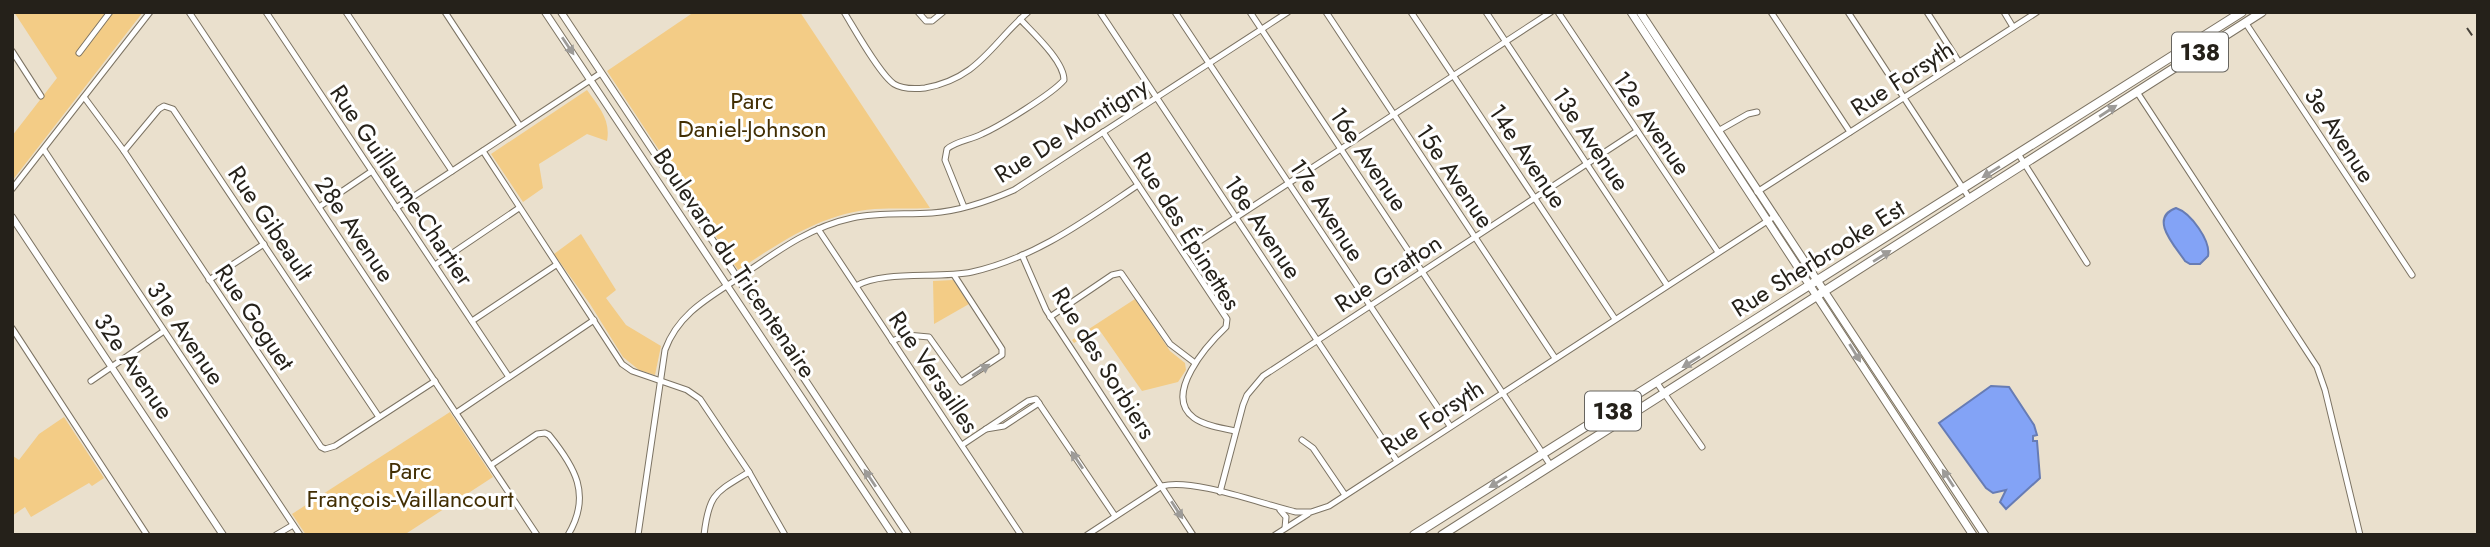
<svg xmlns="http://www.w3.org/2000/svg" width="2490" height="547" viewBox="0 0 2490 547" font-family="Jost,sans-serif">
<rect width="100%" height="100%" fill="#eae0cd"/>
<g fill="#f3cc86">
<path d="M14,12H109L99,30L113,12H143L12,181V136L57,78Z"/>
<path d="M694,12H800L930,208C912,209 893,208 875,209C822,213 781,242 738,270L607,71Z"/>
<path d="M587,90C599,107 611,120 607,141L587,134L539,164L543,188L523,202L491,154Z"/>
<path d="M581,234L616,290L606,298L626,325L661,346L655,375L639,370L623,357L590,304L554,254Z"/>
<path d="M953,280L969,304L934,324L933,281Z"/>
<path d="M1135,299L1170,351L1185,363L1186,370L1178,382L1142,391L1098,328L1074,343L1072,340Z"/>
<path d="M450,412L493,477L404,535H306L292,514Z"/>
<path d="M64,417L104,478L92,486L89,483L31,517L25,507L12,516V457L13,456L19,460L39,434Z"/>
</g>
<g fill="#83a3f6" stroke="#677cb4" stroke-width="2">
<path d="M2176,208C2191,213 2211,241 2208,256L2200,264H2190L2185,261C2175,246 2148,218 2176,208Z"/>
<path d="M1991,386L2009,387L2034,425L2037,435L2033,436V441H2037L2040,478L2006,509L2000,502L2006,490L1993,493L1986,488L1939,423Z"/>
</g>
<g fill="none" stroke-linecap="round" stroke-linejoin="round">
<g stroke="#7c7363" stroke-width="7">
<g id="minor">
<path d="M189,12L537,535"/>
<path d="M266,12L509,377"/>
<path d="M346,12L452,171"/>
<path d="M445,12L520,126"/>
<path d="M844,12C854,28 880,75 894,84C902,89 915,89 925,88C979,78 991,44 1028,12"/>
<path d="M918,12L926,21H932L943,12"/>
<path d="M1100,12L1397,461"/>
<path d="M1175,12L1450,426"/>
<path d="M1250,12L1551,466"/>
<path d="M1326,12L1555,358"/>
<path d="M1411,12L1615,319"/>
<path d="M1486,12L1667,285"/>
<path d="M1558,12L1718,252"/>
<path d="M1771,12L1850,132"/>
<path d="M1848,12L1970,199"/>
<path d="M1927,12L1959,62"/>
<path d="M2004,12L2013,27"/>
<path d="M2245,22L2412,275"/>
<path d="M12,51L41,96"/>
<path d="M79,53L110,12"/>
<path d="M2137,92L2317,367L2325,390L2360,535"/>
<path d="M84,97L124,151L321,447L325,449L335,446L435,381"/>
<path d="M1718,131L1748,114L1757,112"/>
<path d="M1103,132L1227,319L1226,327C1208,344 1162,395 1194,418C1205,426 1222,428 1235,431"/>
<path d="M44,150L300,535"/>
<path d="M124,151L159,109L164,106L173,109L379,417"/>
<path d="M483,151L622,364L632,371L687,390L700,399L749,472L785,535"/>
<path d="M2019,155L2087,263"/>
<path d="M12,189L150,12"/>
<path d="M1757,192L2037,12"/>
<path d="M319,207L372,171"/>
<path d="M964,207L945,160L947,149C956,141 971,140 982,134C1000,126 1052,94 1064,80C1064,61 1033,33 1020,19"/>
<path d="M396,208L601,73"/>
<path d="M818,229L1021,535"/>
<path d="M1183,252L1551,12"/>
<path d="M1022,255L1046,310L1193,535"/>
<path d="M435,265L519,208"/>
<path d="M209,280L264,244"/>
<path d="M856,286C883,270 938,279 972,272C1035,258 1086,220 1138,185"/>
<path d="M1050,317L1112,275L1121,273L1170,344L1195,363"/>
<path d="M472,321L556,265"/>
<path d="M12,328L147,535"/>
<path d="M892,341L907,335L929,337L961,382L1002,355V349L954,275"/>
<path d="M91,381L164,331"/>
<path d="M1657,383L1702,447"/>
<path d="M456,413L594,320"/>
<path d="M986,429L1004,426L1039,403"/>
<path d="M1302,440L1313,448L1345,495"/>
<path d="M962,445L1028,401L1036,399L1115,516"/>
<path d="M491,465L537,434L545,433L549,435C575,467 592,495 568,535"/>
<path d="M1220,492L1243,405L1247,395L1263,376L1637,131"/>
<path d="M1280,510L1286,517L1285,528"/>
<path d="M276,535L293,525"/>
<path d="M638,535L665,350C677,317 703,301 731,283C770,257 805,228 852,218C879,212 906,215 932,213C960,211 989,201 1014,190L1288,12"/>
<path d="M704,535C709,493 715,493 749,472"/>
<path d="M1087,535L1162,486C1194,478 1261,504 1296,512H1311L1329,506L1775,216"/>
<path d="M1275,535L1308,514"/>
</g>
</g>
<g stroke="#7c7363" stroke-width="8">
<g id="tertiary">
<path d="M545,12L893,535"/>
<path d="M561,12L908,535"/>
<path d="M12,217L223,535"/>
</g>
</g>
<g stroke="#7c7363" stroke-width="9">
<g id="secondary">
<path d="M1631,12L1973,535"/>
<path d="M1640,12L1985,535"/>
</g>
</g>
<g stroke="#7c7363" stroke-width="10">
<g id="primary">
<path d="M1414,535L2242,12"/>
<path d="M1442,535L2262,12"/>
</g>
</g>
<use href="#minor" stroke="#fff" stroke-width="5"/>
<use href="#tertiary" stroke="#fff" stroke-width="6"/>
<use href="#secondary" stroke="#fff" stroke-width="7"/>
<use href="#primary" stroke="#fff" stroke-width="8"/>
<path stroke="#464138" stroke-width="2" stroke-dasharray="9 9" stroke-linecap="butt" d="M2467,28L2478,44"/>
</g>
<defs><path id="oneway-solid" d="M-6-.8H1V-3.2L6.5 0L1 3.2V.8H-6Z" transform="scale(1.75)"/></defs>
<g fill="#9d9b98">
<use href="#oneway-solid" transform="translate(568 46) rotate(56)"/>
<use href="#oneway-solid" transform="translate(2108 111) rotate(-33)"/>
<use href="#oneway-solid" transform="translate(1991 172) rotate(148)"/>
<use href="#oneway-solid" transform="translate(1882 256) rotate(-32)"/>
<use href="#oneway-solid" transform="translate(1855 353) rotate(58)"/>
<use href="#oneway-solid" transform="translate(1691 362) rotate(148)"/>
<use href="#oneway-solid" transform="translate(981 370) rotate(-33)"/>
<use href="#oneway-solid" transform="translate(1077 460) rotate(-124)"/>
<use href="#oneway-solid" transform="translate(870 478) rotate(-124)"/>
<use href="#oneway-solid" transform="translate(1948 478) rotate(-123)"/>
<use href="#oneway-solid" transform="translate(1498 482) rotate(148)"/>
<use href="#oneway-solid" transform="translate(1177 510) rotate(57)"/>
</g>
<g text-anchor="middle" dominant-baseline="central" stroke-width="6" stroke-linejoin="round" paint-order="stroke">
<g fill="#fff" stroke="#66645f" stroke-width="2">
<rect x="2172" y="32.5" width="56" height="39" rx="5"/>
<rect x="1585" y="391.5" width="56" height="39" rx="5"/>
</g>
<g font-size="23" font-weight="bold" fill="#25211a">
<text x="2200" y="52">138</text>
<text x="1613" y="411">138</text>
</g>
<g font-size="24" fill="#25211a" stroke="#fff">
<text transform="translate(1902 78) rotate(-33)">Rue Forsyth</text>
<text transform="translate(1652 123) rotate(56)">12e Avenue</text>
<text transform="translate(1071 130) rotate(-32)">Rue De Montigny</text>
<text transform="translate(2340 135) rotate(57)">3e Avenue</text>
<text transform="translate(1591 139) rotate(56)">13e Avenue</text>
<text transform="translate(1528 156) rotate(56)">14e Avenue</text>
<text transform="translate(1369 159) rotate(56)">16e Avenue</text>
<text transform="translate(1455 176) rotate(56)">15e Avenue</text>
<text transform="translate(402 185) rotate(56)">Rue Guillaume-Chartier</text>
<text transform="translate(1327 210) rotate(57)">17e Avenue</text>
<text transform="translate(271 223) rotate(56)">Rue Gibeault</text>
<text transform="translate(1263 227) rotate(56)">18e Avenue</text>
<text transform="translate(355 229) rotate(56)">28e Avenue</text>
<text transform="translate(1187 231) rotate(58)">Rue des Épinettes</text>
<text transform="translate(1818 258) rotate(-32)">Rue Sherbrooke Est</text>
<text transform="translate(735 263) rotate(56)">Boulevard du Tricentenaire</text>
<text transform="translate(1388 273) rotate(-33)">Rue Gratton</text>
<text transform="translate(255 317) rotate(56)">Rue Goguet</text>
<text transform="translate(186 333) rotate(56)">31e Avenue</text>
<text transform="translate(1104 363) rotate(58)">Rue des Sorbiers</text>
<text transform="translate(134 366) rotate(56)">32e Avenue</text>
<text transform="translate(934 372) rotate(56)">Rue Versailles</text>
<text transform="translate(1432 417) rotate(-33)">Rue Forsyth</text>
</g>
<g font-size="24" fill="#422e03" stroke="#fff">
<text x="752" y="100">Parc<tspan x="752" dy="28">Daniel-Johnson</tspan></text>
<text x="410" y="470">Parc<tspan x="410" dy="28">François-Vaillancourt</tspan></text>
</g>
</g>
<rect width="2490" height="547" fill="none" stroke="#25211a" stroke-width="28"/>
</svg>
